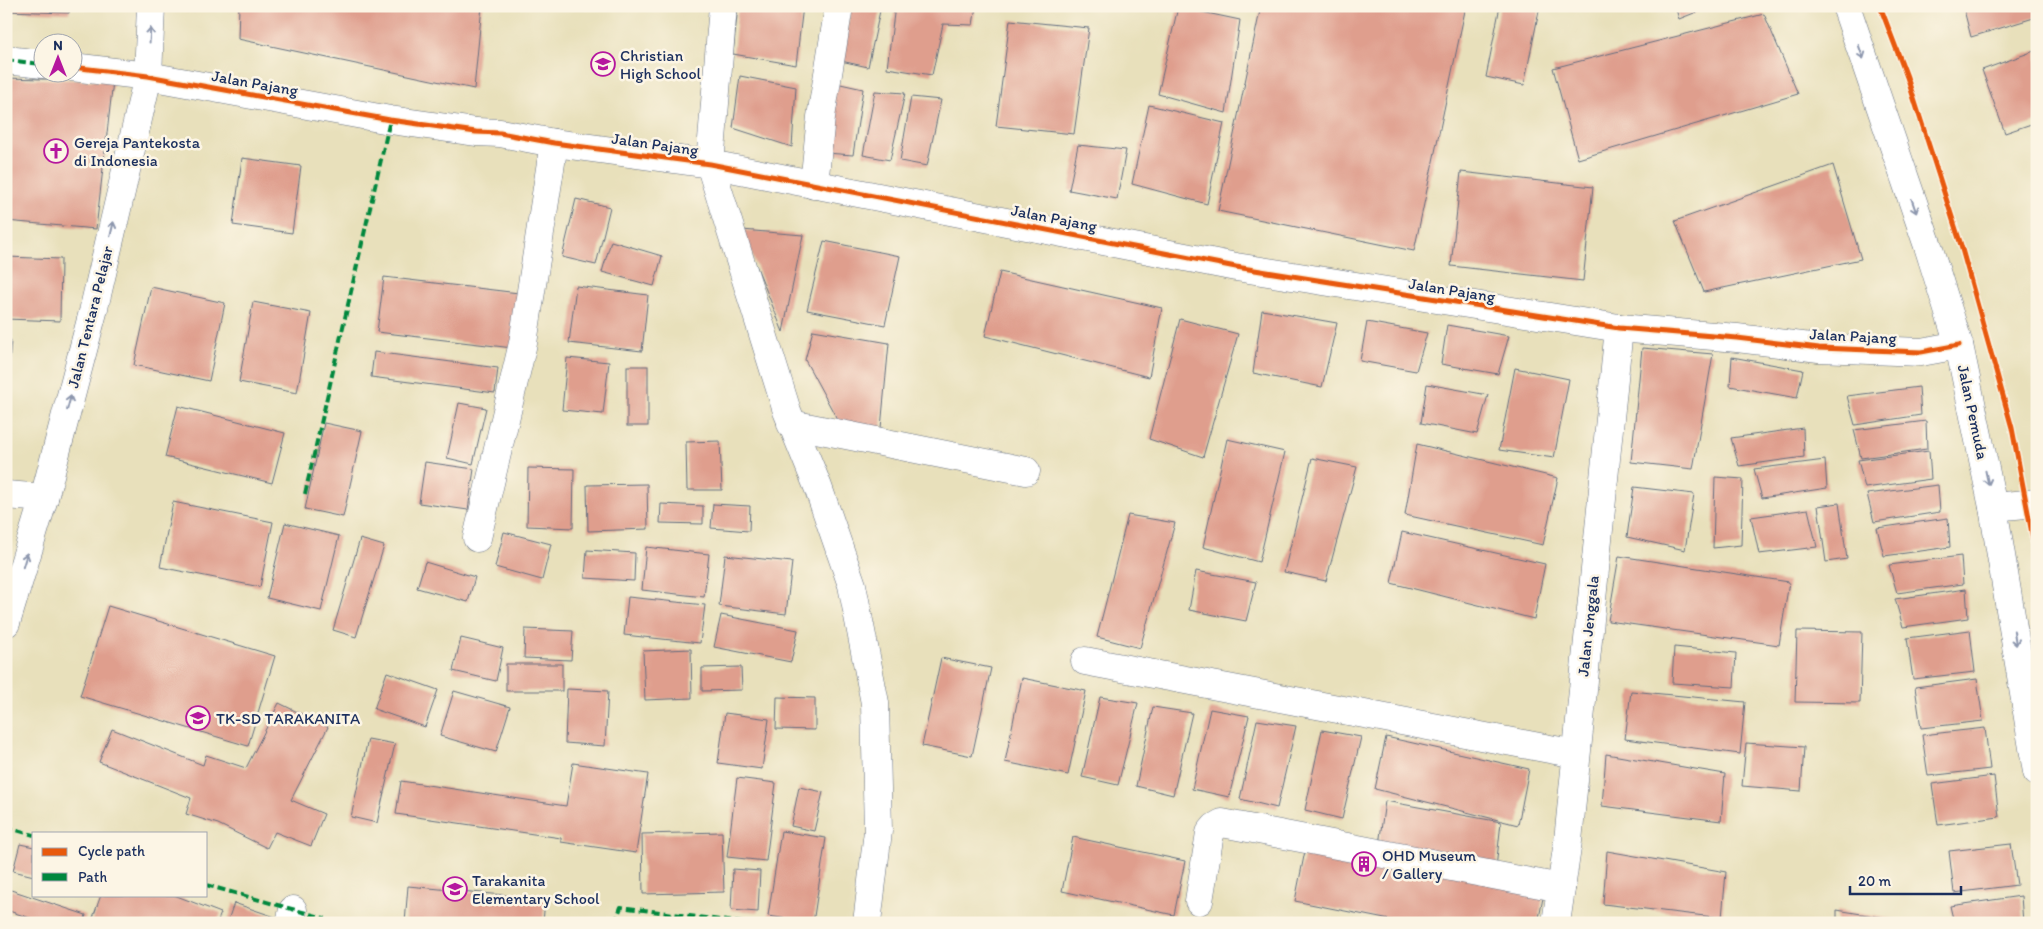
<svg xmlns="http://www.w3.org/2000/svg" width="2043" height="929" viewBox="0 0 2043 929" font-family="Itim,sans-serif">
<rect width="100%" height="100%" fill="#fcf5e5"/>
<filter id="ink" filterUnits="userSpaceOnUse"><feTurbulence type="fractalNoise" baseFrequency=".02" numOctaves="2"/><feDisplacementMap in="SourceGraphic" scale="10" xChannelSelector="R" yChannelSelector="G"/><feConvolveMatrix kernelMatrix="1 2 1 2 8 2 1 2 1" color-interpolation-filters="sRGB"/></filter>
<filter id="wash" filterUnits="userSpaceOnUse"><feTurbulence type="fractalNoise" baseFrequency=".0096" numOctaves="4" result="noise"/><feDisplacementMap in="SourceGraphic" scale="20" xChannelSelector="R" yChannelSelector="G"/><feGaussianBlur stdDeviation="1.12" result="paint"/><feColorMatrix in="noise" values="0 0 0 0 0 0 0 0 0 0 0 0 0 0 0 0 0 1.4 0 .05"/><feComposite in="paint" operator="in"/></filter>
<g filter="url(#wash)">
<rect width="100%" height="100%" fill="#e8e0bb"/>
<g id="blocks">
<g fill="#df9e8d">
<path d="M6,6H70L69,13L6,11Z"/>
<path d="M239,6H482L474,89L238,39Z"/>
<path d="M738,6H803L796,65L733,54Z"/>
<path d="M851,6H881L868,67L841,61Z"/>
<path d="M895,6H976L973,25L943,24L932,75L887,68Z"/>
<path d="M1261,6H1466L1414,251L1218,211Z"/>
<path d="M1500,6H1540L1524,85L1486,77Z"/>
<path d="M1675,6H1712L1679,19Z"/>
<path d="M1963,6H2037V17L1971,37Z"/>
<path d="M1178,7L1240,20L1226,113L1158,94Z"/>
<path d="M1764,14L1798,94L1578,159L1553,68Z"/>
<path d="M1010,20L1089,28L1074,134L996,126Z"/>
<path d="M2037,50V122L2005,133L1982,70Z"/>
<path d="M740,76L796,87L792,147L733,128Z"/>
<path d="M6,78L113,81L96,229L6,221Z"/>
<path d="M836,83L863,89L853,155L826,153Z"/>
<path d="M875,91L905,93L890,160L863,155Z"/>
<path d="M911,97L941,100L927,166L900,161Z"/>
<path d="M1149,105L1224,123L1207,204L1132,184Z"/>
<path d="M1078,145L1126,150L1117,199L1069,190Z"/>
<path d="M242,158L301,166L292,233L233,225Z"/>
<path d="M1833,165L1861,259L1704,292L1675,221Z"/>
<path d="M1461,172L1593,187L1583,281L1451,266Z"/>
<path d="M576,199L610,207L596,265L562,257Z"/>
<path d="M742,230L803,235L783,332Z"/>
<path d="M611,241L662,256L654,286L602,272Z"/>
<path d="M824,241L900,256L885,325L807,310Z"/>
<path d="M6,257L61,259L60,321L6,319Z"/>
<path d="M1000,272L1162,308L1149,377L985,336Z"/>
<path d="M384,277L527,294L521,349L377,332Z"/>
<path d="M576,286L648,295L642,351L569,343Z"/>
<path d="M151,287L225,303L209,381L134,365Z"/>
<path d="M253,302L311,313L297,393L239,382Z"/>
<path d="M1262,310L1337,323L1322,387L1253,373Z"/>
<path d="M1180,319L1238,334L1203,457L1149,439Z"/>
<path d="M1367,322L1427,333L1416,371L1360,361Z"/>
<path d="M1447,325L1509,336L1498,374L1441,364Z"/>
<path d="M813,330L889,343L881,428H842L805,360Z"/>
<path d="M6,339L11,340L8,380H6Z"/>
<path d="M1642,348L1713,354L1693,469L1631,462Z"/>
<path d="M374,352L498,368L495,393L371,377Z"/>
<path d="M1732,357L1803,370L1797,398L1730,386Z"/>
<path d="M567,358L609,362L603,414L562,410Z"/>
<rect x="627" y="366" width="21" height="60"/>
<path d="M1515,368L1569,379L1554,458L1499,450Z"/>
<path d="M1427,384L1488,395L1477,434L1421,423Z"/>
<path d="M1919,387L1921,415L1855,425L1847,396Z"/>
<path d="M459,403L486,408L473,464L447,458Z"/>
<path d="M178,406L285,433L272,483L165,457Z"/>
<path d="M1926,421L1927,449L1861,458L1854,430Z"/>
<path d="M324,423L362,431L343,517L305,509Z"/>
<path d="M1803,428L1804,457L1739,466L1731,438Z"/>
<path d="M1227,439L1285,452L1259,562L1203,547Z"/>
<path d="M720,441L722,490H687L686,442Z"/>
<path d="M1417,444L1558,478L1543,545L1405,515Z"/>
<path d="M1929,451L1931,479L1865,488L1858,460Z"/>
<path d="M1312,458L1357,467L1326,581L1284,572Z"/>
<path d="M1825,460L1827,488L1762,498L1754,469Z"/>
<path d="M425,462L474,469L468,510L419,503Z"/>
<path d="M528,468L574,469L573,528L527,526Z"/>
<path d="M1715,477L1743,479L1741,545L1713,548Z"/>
<path d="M647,484L648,529L588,531L587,485Z"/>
<path d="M1938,485L1940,512L1874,522L1867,494Z"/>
<path d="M1634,487L1694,494L1685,550L1627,537Z"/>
<path d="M173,502L273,522L260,587L160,567Z"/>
<path d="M1839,503L1847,559L1826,562L1818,506Z"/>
<path d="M661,504L703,506V524L660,523Z"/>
<path d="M713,504L750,506L749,531L711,528Z"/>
<path d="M1808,509L1817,547L1759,554L1751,517Z"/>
<path d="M1128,515L1175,523L1140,648L1097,637Z"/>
<path d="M1948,518L1950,547L1884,556L1877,528Z"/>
<path d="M285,523L339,536L321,611L267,598Z"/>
<path d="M504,532L551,544L542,580L495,567Z"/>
<path d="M1402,532L1545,564L1534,619L1391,583Z"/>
<path d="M360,539L384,546L356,637L333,630Z"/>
<path d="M646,547L709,554L704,597L642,590Z"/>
<path d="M587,550L635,553L634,581L585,578Z"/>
<path d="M725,555L792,562L786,614L719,606Z"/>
<path d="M1619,556L1789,582L1779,645L1608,621Z"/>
<path d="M1961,556L1963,584L1897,593L1889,565Z"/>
<path d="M425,562L475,577L468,602L417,588Z"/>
<path d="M1196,571L1256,582L1246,621L1189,610Z"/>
<path d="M1966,589L1968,618L1903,627L1895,599Z"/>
<path d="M628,597L705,605L700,643L624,635Z"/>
<path d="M108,606L275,656L248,746L80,696Z"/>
<path d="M721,615L798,630L791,662L714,647Z"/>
<path d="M525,629L573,631L571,660L524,658Z"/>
<path d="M1970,630L1975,672L1913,679L1907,638Z"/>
<path d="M1797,631L1862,632L1860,703L1795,702Z"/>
<path d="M461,638L503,648L496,681L453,671Z"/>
<path d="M1674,647L1736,653L1734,687L1672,683Z"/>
<path d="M691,649L692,698L645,700L643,651Z"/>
<path d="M941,658L991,668L972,756L922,746Z"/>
<rect x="506" y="664" width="56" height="27"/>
<path d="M741,667L742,690L702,691V668Z"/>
<path d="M387,672L438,690L425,727L374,709Z"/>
<path d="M1022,678L1086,691L1068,775L1005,762Z"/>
<path d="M1977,679L1983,721L1921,728L1915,687Z"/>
<path d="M567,689L608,691L605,746L565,743Z"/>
<path d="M454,691L510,707L496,752L440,736Z"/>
<path d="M1631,691L1745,702L1740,754L1625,739Z"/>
<path d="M777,697L815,698V730L776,729Z"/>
<path d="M1100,697L1138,703L1118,785L1082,777Z"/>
<path d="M279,703L328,727L291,800L324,814L311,846L275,832L267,848L218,824L186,814L191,798L99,762L112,729L203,765L206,755L246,768Z"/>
<path d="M1153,707L1192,713L1173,795L1136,786Z"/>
<path d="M1210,709L1249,716L1229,797L1192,789Z"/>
<path d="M725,713L769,719L762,769L718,763Z"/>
<path d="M1257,720L1296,726L1277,808L1240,799Z"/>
<path d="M1985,728L1990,769L1928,776L1922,735Z"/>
<path d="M1322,730L1361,737L1342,819L1305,810Z"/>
<path d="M1386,737L1529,769L1518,825L1375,789Z"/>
<path d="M368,739L395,744L377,823L351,817Z"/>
<path d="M1746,743L1804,747L1801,791L1742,786Z"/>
<path d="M1606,754L1725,774L1721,821L1602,806Z"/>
<path d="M573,763L648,774L636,853L561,842V838L396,814L401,781L566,806Z"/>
<path d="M1994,776L1999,817L1938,825L1932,784Z"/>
<path d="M737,778L776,783L766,861L727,857Z"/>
<path d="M799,787L823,792L814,831L791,826Z"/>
<path d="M1385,801L1501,822L1496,868L1379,845Z"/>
<path d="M781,831L826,838L813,923L768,916Z"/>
<path d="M722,832L724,892L643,894L642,834Z"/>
<path d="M1073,837L1185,861L1174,915L1062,891Z"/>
<path d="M1307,841L1545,888L1538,923H1405L1295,901Z"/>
<path d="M20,844L34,847V876L13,871Z"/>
<path d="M2011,844L2017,885L1954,893L1949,851Z"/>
<path d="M1607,851L1726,872L1722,918L1603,904Z"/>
<path d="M733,869L760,871L758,912L731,910Z"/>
<path d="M408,886L545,899L543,923H405Z"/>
<path d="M11,890L86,915L84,923H45L6,910V902Z"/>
<path d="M101,895H174L221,913L217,923H91Z"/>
<path d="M2021,896L2023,923H1954L1950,906Z"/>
<path d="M234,903L278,918L276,923H227Z"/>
<path d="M1837,910L1910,922V923H1837Z"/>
</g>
</g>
</g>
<g filter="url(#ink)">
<use href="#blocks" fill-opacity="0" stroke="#636d7f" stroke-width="1"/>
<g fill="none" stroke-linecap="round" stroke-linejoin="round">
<g stroke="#636d7f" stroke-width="29">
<g id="minor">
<path d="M723,6L710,164L787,411L818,487L852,585L875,703L878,831L867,923"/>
<path d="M6,60L42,64"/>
<path d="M72,67L148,76L390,120L476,132L500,133L554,143L710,164L1236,267L1619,328L1737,338L1819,348L1921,352L1959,345"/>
<path d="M814,185L821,117L839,6"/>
<path d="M791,424L1026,471"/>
<path d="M6,495L44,498"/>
<path d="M477,538L523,343L554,143"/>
<path d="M1085,661L1576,754"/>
<path d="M1199,901L1210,833L1215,827L1222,823L1561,888"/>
<path d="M290,923L293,910"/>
<path d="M1556,923L1568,841L1619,328"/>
</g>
</g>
<g stroke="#636d7f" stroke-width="29">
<g id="major">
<path d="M1846,6L1928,246L1959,345L1993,507L2037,772"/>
<path d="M1993,507L2037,503"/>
<path d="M6,623L44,498L93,312L148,76L151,6"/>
</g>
</g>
<use href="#minor" stroke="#fff" stroke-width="28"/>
<use href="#major" stroke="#fff" stroke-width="28"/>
<g stroke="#00873e" stroke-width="4" stroke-dasharray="8 4" stroke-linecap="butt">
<path d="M6,60L42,64"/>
<path d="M305,494L390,120"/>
<path d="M6,827L34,835"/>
<path d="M206,885L324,918V923"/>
<path d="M615,923L621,907L743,923"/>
</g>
<g stroke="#fcf5e5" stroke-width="8">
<g id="cycleway">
<path d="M1880,6L1907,77L1960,242L2012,428L2037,560"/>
<path d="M72,67L148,76L390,120L476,132L500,133L554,143L710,164L1236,267L1619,328L1737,338L1819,348L1921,352L1959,345"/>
</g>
</g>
<use href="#cycleway" stroke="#e8590c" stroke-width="5"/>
</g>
<defs><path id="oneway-shaft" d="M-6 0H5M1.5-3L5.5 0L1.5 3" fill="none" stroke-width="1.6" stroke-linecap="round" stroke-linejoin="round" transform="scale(1.25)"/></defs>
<g stroke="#8d97ae">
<use href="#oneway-shaft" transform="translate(150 35) rotate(-87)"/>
<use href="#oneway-shaft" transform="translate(1861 52) rotate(71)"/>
<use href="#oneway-shaft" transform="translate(1914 206) rotate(71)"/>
<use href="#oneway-shaft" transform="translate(112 229) rotate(-77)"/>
<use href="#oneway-shaft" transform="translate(69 403) rotate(-75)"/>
<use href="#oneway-shaft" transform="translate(1987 478) rotate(78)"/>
<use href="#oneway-shaft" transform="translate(25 560) rotate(-73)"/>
<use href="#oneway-shaft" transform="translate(2015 638) rotate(81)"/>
</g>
</g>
<defs>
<g id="school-ring" transform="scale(1.25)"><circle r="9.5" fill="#fcf5e5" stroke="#b5179e" stroke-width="1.5"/><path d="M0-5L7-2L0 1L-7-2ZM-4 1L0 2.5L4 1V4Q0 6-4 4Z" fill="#b5179e"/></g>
<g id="church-ring" transform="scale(1.25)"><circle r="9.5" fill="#fcf5e5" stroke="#b5179e" stroke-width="1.5"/><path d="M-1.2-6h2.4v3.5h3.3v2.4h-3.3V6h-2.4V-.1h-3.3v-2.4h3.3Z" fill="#b5179e"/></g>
<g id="building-ring" transform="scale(1.25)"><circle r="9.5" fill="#fcf5e5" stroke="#b5179e" stroke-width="1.5"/><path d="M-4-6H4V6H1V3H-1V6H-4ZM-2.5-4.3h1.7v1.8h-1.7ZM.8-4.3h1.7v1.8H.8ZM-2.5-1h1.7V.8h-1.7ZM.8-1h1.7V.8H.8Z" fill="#b5179e"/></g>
</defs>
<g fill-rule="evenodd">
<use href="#school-ring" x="603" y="64"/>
<use href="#church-ring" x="56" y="151"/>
<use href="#school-ring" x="198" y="718"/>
<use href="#building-ring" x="1364" y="864"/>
<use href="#school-ring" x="455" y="889"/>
</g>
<g text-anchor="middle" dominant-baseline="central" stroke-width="5" stroke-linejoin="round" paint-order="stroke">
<g font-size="16" fill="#1b2f5e" stroke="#fcf5e5" text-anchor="start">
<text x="620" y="55">Christian<tspan x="620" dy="18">High School</tspan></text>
<text x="74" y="142">Gereja Pantekosta<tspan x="74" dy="18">di Indonesia</tspan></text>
<text x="216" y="718">TK-SD TARAKANITA</text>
<text x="1382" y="855">OHD Museum<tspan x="1382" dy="18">/ Gallery</tspan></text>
<text x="472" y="880">Tarakanita<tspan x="472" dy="18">Elementary School</tspan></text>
</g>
<g font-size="16" fill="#1b2f5e" stroke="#fcf5e5">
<text transform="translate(255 83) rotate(10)">Jalan Pajang</text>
<text transform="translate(655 144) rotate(8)">Jalan Pajang</text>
<text transform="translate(1054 218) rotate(11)">Jalan Pajang</text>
<text transform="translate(1452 290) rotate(9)">Jalan Pajang</text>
<text transform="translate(90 317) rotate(-76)">Jalan Tentara Pelajar</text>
<text transform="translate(1853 336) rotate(3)">Jalan Pajang</text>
<text transform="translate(1973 412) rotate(78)">Jalan Pemuda</text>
<text transform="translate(1588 626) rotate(-84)">Jalan Jenggala</text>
</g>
</g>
<rect width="2043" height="929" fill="none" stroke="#fcf5e5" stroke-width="25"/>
<rect x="32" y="832" width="175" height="65" fill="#fcf5e5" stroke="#a2a6af"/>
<rect x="42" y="848" width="25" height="8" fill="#e8590c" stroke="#a2a6af"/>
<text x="78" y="856" font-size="15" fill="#1b2f5e">Cycle path</text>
<rect x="42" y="873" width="25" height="8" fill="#00873e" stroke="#a2a6af"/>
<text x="78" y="882" font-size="15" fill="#1b2f5e">Path</text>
<g transform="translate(58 58)"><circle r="24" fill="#fcf5e5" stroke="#a2a6af"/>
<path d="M0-4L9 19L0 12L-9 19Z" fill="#b5179e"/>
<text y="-8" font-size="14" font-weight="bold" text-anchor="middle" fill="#1b2f5e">N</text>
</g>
<path d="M1850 886v8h111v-8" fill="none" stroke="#1b2f5e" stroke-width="2.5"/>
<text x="1858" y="886" font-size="15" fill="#1b2f5e" stroke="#fcf5e5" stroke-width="4" paint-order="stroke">20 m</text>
</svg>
